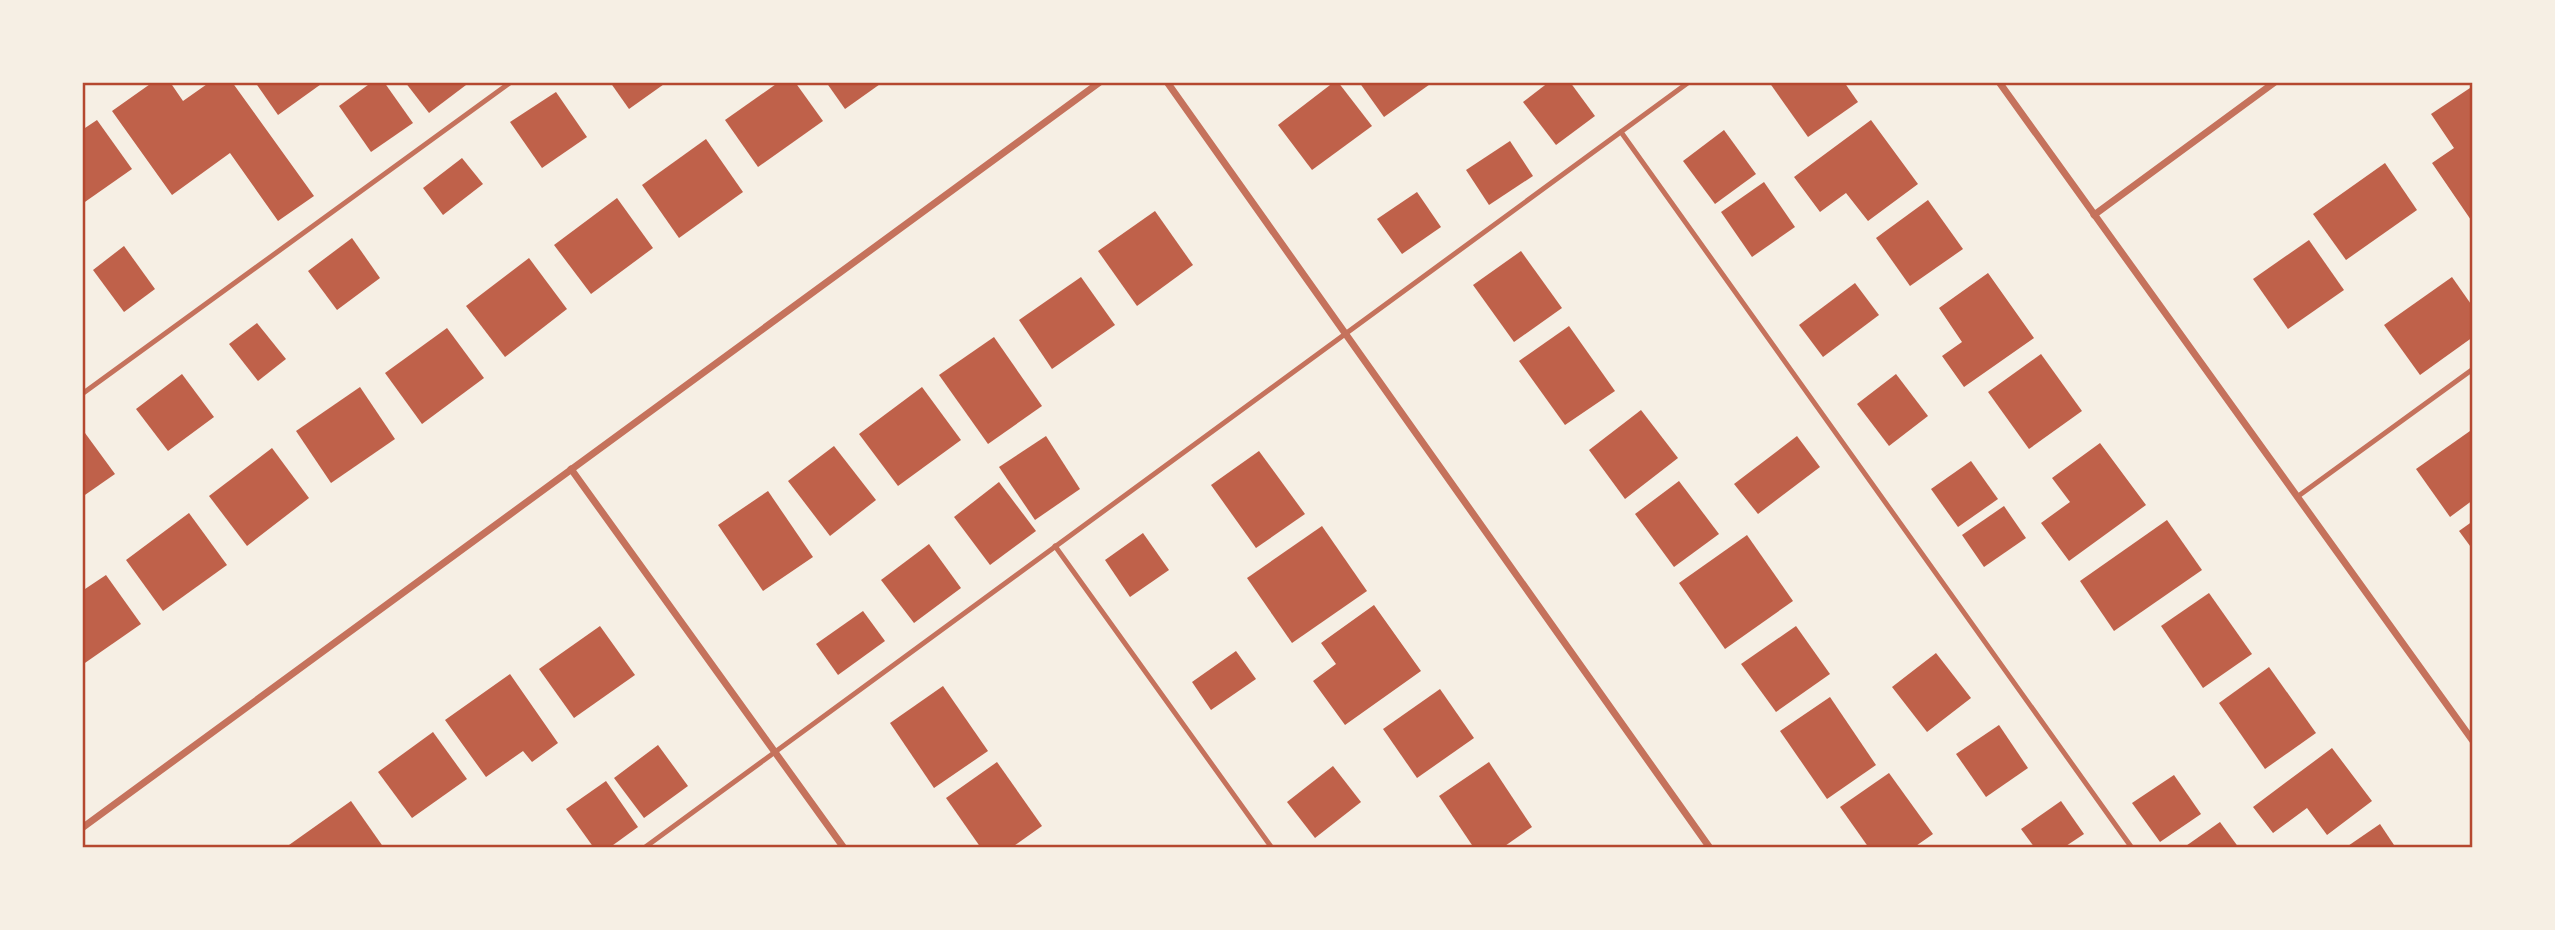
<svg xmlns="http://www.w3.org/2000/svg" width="2555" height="930" viewBox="0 0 2555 930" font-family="Overpass,sans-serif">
<rect width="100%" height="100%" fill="#f6efe4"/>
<g fill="#bf614a">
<path d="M153,82H170L183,101L210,82H232L314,196L278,221L230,153L172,195L112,111Z"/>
<path d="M255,82H324L278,115Z"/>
<path d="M372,82H384L413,123L371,152L339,106Z"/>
<path d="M405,82H470L429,113Z"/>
<path d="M610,82H667L629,109Z"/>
<path d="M779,82H795L823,121L758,167L725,120Z"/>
<path d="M826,82H883L845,109Z"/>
<path d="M1334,82H1338L1372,126L1312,170L1278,125Z"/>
<path d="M1359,82H1433L1384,117Z"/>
<path d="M1549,82H1570L1595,116L1556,145L1523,102Z"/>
<path d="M1769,82H1844L1858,102L1808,137Z"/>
<path d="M2473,86V223L2432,163L2454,148L2431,114Z"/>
<path d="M556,92L587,137L542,168L510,122Z"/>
<path d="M97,120L132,169L82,204V130Z"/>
<path d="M1871,120L1918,184L1868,221L1846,193L1820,212L1794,177Z"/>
<path d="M1724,130L1756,174L1715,204L1683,161Z"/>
<path d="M706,139L743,192L679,238L642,185Z"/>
<path d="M1510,141L1533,176L1489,205L1466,170Z"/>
<path d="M462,158L483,184L443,215L423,188Z"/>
<path d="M2385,163L2417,210L2346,260L2313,214Z"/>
<path d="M1764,182L1795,227L1752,257L1721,212Z"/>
<path d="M1417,192L1441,227L1402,254L1377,219Z"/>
<path d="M617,198L653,248L591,294L554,245Z"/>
<path d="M1928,200L1963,249L1910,286L1876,238Z"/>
<path d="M1155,211L1193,265L1137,306L1098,251Z"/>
<path d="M352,238L380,278L337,310L308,271Z"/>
<path d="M2309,240L2344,290L2288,329L2253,279Z"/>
<path d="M124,246L155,289L124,312L93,270Z"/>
<path d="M1521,251L1562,308L1514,342L1473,285Z"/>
<path d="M529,258L567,309L505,357L466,306Z"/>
<path d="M1988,273L2034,338L1964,387L1942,356L1962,342L1939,308Z"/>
<path d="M1081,277L1115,325L1052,369L1019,320Z"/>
<path d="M2452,277L2473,307V337L2420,375L2384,325Z"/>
<path d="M1855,283L1879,315L1823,357L1799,325Z"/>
<path d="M257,323L286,359L258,381L229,344Z"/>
<path d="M1569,326L1615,391L1565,425L1519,361Z"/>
<path d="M447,328L484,378L422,424L385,373Z"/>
<path d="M994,337L1042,406L988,444L939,375Z"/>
<path d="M2041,354L2082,411L2029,449L1988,392Z"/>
<path d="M182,374L214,417L168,451L136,409Z"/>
<path d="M1896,374L1928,416L1889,446L1857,404Z"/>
<path d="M360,387L395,439L331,483L296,431Z"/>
<path d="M922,387L961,440L898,486L859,434Z"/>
<path d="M1641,410L1678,458L1625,499L1589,450Z"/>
<path d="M2470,431L2473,436V500L2450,517L2416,469Z"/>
<path d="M85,433L115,474L82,497V436Z"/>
<path d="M1046,436L1080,489L1035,520L999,467Z"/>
<path d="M1797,436L1820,467L1758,514L1734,484Z"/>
<path d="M2100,443L2146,505L2069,561L2041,523L2070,502L2052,478Z"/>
<path d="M834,446L876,500L830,536L788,481Z"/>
<path d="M272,448L309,498L247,546L209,496Z"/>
<path d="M1259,451L1305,514L1256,548L1211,485Z"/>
<path d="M1971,461L1998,499L1958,527L1931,489Z"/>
<path d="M1679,481L1719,534L1674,567L1635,514Z"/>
<path d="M999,482L1036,531L990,565L954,517Z"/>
<path d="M768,491L813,557L763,591L718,525Z"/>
<path d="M2004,506L2026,538L1984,567L1962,535Z"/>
<path d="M189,513L227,565L163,611L126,560Z"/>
<path d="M2167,520L2202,570L2114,631L2080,581Z"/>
<path d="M2473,521V550L2459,531Z"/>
<path d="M1322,526L1367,591L1292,643L1247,578Z"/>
<path d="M1143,533L1169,570L1130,597L1105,560Z"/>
<path d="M1747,535L1793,601L1725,649L1679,583Z"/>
<path d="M929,544L961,588L914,623L881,580Z"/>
<path d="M106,575L141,624L82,665V591Z"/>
<path d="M2209,593L2252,654L2203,688L2161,626Z"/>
<path d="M1374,605L1421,671L1345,725L1313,681L1336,664L1321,643Z"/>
<path d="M863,611L885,641L838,675L816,644Z"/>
<path d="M600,626L635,675L574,718L539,669Z"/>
<path d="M1796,626L1830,674L1776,712L1741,664Z"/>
<path d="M1236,651L1256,679L1211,710L1192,682Z"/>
<path d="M1936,653L1971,698L1927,732L1892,687Z"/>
<path d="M2269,667L2316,733L2265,769L2219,703Z"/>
<path d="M510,674L558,743L532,762L523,751L486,777L445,720Z"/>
<path d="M943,686L988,751L934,788L890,723Z"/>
<path d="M1440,689L1474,738L1417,778L1383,729Z"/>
<path d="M1830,697L1876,765L1827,799L1780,731Z"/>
<path d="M1999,725L2028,768L1986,797L1956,754Z"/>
<path d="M433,732L467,779L412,818L378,772Z"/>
<path d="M658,745L688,786L644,818L614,778Z"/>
<path d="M2332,748L2372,801L2327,835L2307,808L2273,833L2253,807Z"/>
<path d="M997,762L1042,826L1011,848H981L946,798Z"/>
<path d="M1489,762L1532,827L1502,848H1474L1439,796Z"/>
<path d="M1333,766L1361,802L1315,838L1287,802Z"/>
<path d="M1889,773L1933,834L1913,848H1869L1840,807Z"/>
<path d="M2174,775L2201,814L2160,842L2132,803Z"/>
<path d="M606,781L638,827L609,848H594L566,809Z"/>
<path d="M351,801L384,848H291L289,845Z"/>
<path d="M2061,801L2084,834L2063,848H2035L2021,829Z"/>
<path d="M2220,822L2239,848H2183Z"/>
<path d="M2380,824L2396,848H2345Z"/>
</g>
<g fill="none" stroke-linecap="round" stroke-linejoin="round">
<g stroke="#c5725c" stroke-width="5">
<path d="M1621,132L2132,848"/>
<path d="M82,394L511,82"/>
<path d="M2297,497L2473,369"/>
<path d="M1055,546L1272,848"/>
<path d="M644,848L1689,82"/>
</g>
<g stroke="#c5725c" stroke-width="7">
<path d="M1167,82L1710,848"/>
<path d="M1999,82L2473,741"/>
<path d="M2094,215L2275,82"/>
<path d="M571,469L844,848"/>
<path d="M82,828L1100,82"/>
</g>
</g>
<rect width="2555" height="930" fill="none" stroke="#f6efe4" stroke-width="168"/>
<rect x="84" y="84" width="2387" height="762" fill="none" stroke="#b5482f" stroke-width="2.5"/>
</svg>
